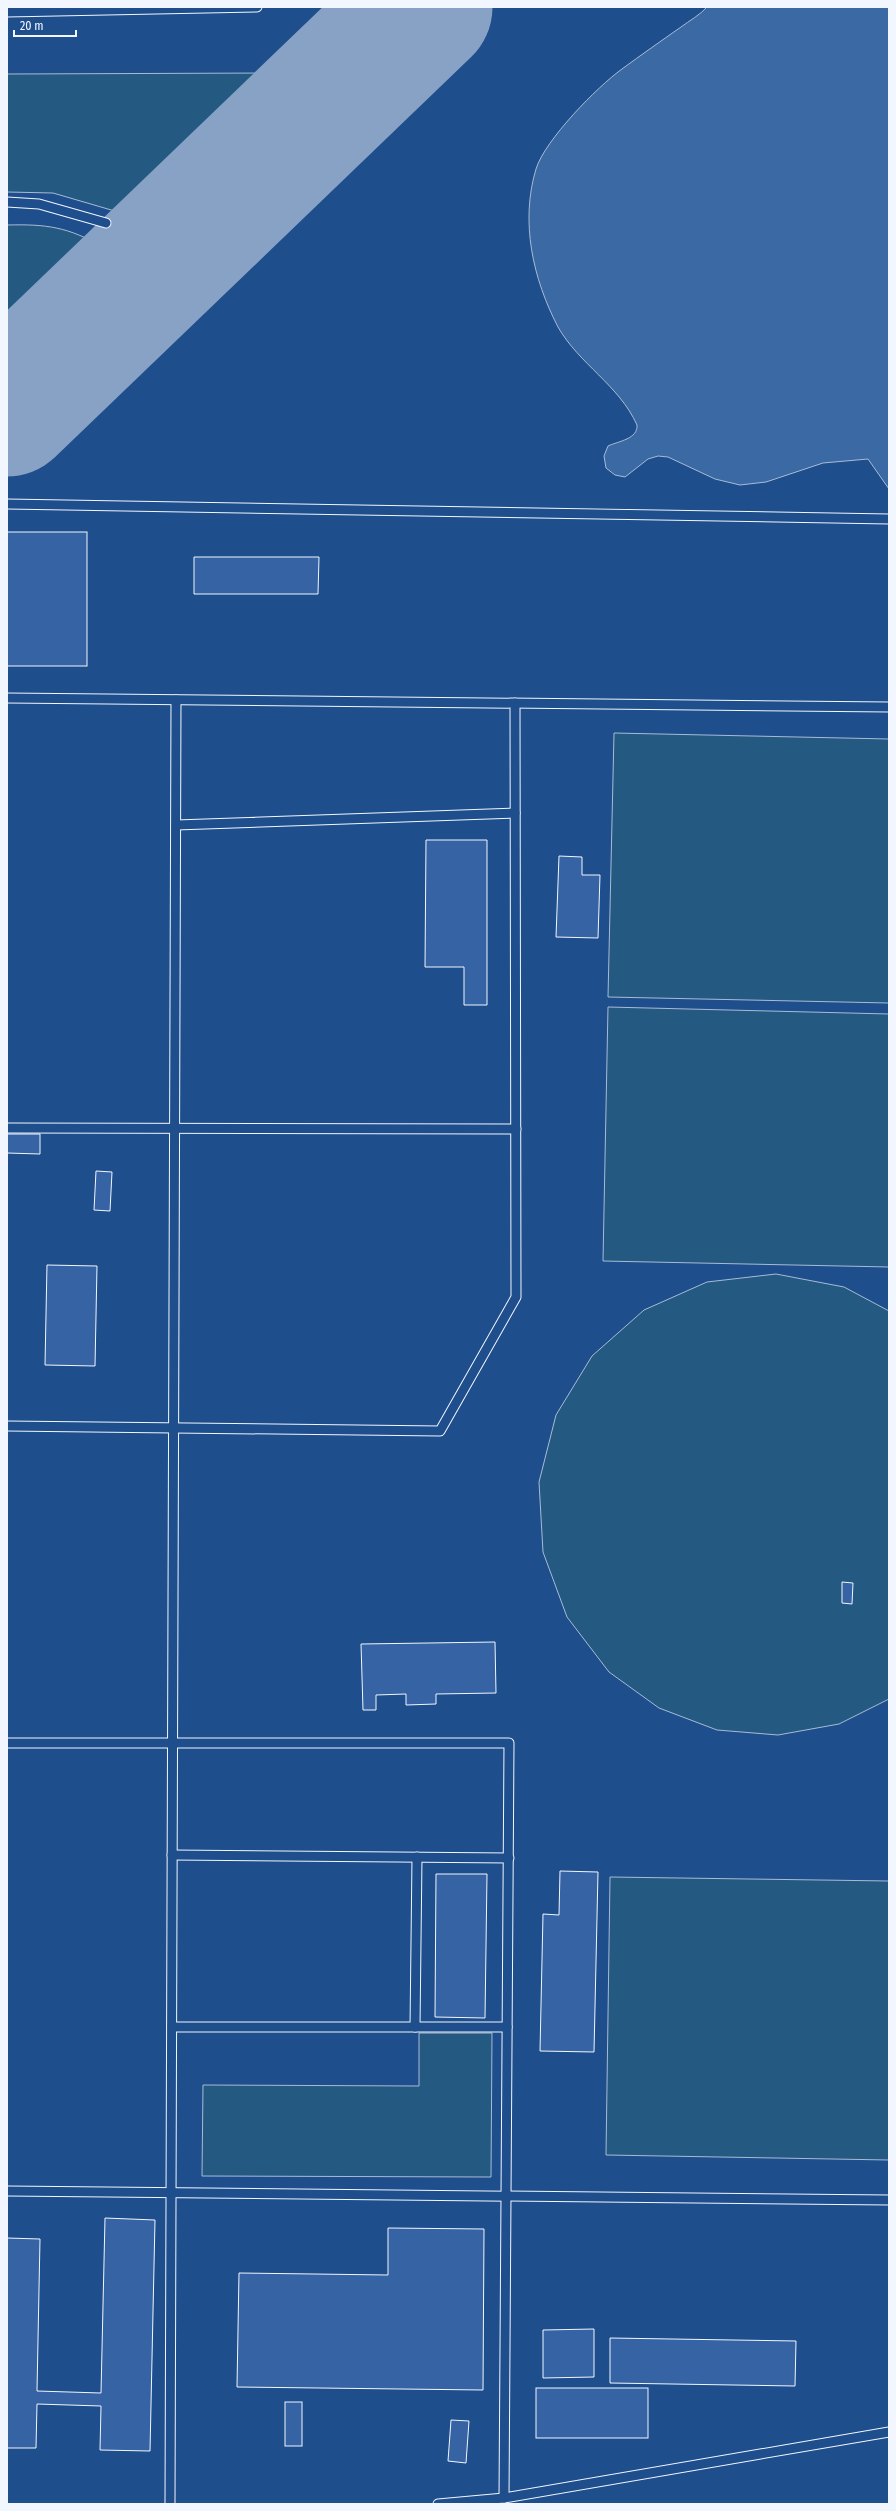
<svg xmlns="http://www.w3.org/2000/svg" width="896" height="2511" viewBox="0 0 896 2511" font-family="'Fira Sans Condensed',sans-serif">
<rect width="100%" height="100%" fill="#1f4e8c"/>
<g fill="#245a82" stroke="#a8bbd7">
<path d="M273,73L125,214L53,193L7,192V74Z"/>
<path d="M7,225C47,224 68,227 103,247L7,333Z"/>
<path d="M614,733L889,739V1003L608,997Z"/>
<path d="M608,1007L889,1014V1267L603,1261Z"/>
<path d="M776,1274L844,1287L889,1311V1699L839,1724L778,1735L717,1730L659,1708L609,1672L567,1617L543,1552L539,1482L556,1415L592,1356L644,1310L707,1282Z"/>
<path d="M610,1877L889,1881V2160L606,2155Z"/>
<path d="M419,2033H492L491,2177L202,2176L203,2085L419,2086Z"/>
</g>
<path fill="#3b69a3" stroke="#a8bbd7" d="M707,7H889V489L868,459L823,463L766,482L740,485L715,479L668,457L658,456L648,459L625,477L615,475L606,468L604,456L608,446C619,441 638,439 637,425C619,385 579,364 558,327C533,279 520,222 536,169C545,140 597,87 622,69C641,55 661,41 681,27C689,21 700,15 707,7Z"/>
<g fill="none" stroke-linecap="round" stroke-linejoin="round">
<path stroke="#88a2c6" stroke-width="139" d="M7,407L423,7"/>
</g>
<g fill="#3563a3" stroke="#f2f6ff">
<rect x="7" y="532" width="80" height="134"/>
<path d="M194,557H319L318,594H194Z"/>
<path d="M426,840H487V1005H464V967H425Z"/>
<path d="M559,856L582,857V875H600L598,938L556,937Z"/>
<path d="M7,1134H40V1154L7,1153Z"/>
<path d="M96,1171L112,1172L110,1211L94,1210Z"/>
<path d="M47,1265L97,1266L95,1366L45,1365Z"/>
<path d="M842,1582L853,1583L852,1604L842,1603Z"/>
<path d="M495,1642L496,1693L436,1694V1704L406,1705V1694L376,1695V1710H363L361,1644Z"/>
<path d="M560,1871L598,1872L594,2052L540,2051L543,1914L559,1915Z"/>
<path d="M436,1874H487L485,2018L435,2017Z"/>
<path d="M105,2218L155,2220L150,2451L100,2450L101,2406L37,2404L36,2448H7V2238L40,2239L37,2391L101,2393Z"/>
<path d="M388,2228L484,2229L483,2390L237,2387L239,2273L388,2275Z"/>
<path d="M594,2329V2377L543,2378V2330Z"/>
<path d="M610,2338L796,2341L795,2386L610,2383Z"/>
<rect x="536" y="2388" width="112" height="50"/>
<rect x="285" y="2402" width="17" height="44"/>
<path d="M451,2420L469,2421L466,2463L448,2461Z"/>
</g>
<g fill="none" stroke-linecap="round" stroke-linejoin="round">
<g stroke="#f2f6ff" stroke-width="11">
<g id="service">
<path d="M7,12L257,7"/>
<path d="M7,202L39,204L106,223"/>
<path d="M7,504L889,519"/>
<path d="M7,698L889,707"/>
<path d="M176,825L515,813"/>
<path d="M7,1128L516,1129"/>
<path d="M7,1426L440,1431L516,1297L515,703"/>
<path d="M7,1743H509L504,2498"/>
<path d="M172,1855L509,1858"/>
<path d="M172,2027H507"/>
<path d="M415,2027L417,1857"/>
<path d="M7,2191L889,2200"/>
<path d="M170,2504L176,700"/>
<path d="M438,2504L504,2498L889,2432"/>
</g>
</g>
<use href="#service" stroke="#1f4e8c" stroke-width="9"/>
</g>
<rect width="896" height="2511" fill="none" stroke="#f2f6ff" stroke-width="16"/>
<path d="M14 30v6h62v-6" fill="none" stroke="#f2f6ff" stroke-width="2"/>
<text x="20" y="30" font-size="12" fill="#f2f6ff" stroke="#1f4e8c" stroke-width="3" paint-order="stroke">20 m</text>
</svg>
